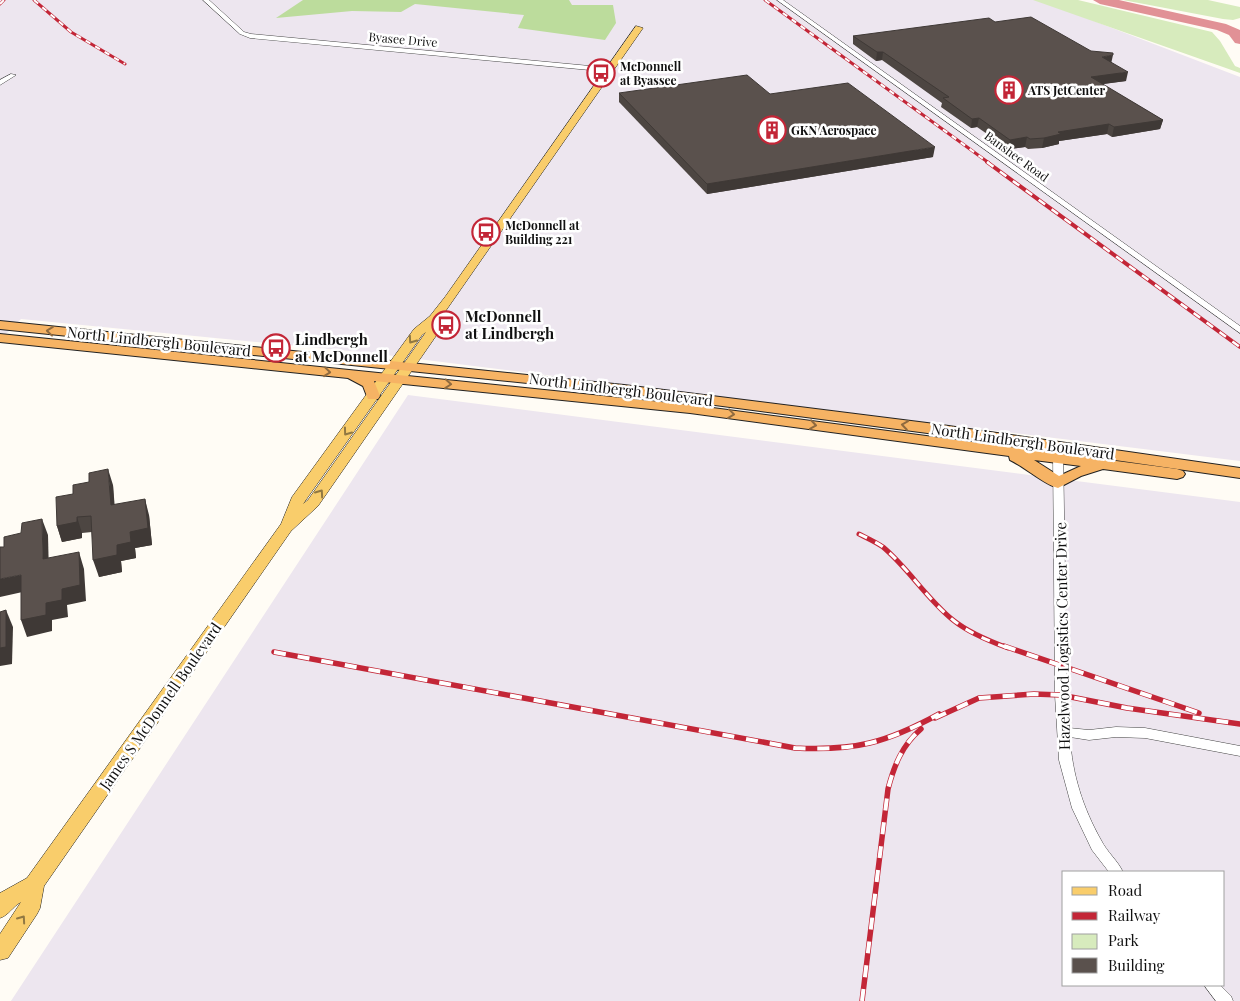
<svg xmlns="http://www.w3.org/2000/svg" width="1240" height="1001" viewBox="0 0 1240 1001" font-family="'Playfair Display',serif">
<rect width="100%" height="100%" fill="#fffcf5"/>
<g fill="#ede6ef" fill-rule="evenodd">
<path d="M0,0H1039L1240,77V461L370,353L21,319L0,340Z"/>
<path d="M408,395L1240,502V1001H11ZM1064,872H1224V985H1064Z"/>
</g>
<g fill="#d7ebbd">
<path d="M1033,0H1078L1212,32L1220,41L1235,66L1240,68V73Z"/>
<path d="M1123,0H1208L1240,7V18L1233,20L1223,19Z"/>
</g>
<path fill="#bcdc9c" d="M303,0H569L572,5H613L616,23L605,40L518,28L524,15L415,4L401,12L352,11L276,18Z"/>
<g fill="none" stroke-linecap="round" stroke-linejoin="round">
<path fill="#e19196" fill-rule="evenodd" d="M1093,0H1119L1226,24L1240,30V44L1235,43L1229,35L1217,30L1100,4Z"/>
<g stroke="#444" stroke-width="1">
<g id="minor">
<path d="M203,0H209L244,32L251,34L611,68L614,70L611,72L250,38L240,34Z"/>
<path d="M777,0H783L1240,326V333Z"/>
<path d="M11,74L16,75L0,85V80Z"/>
<path d="M1058,447L1063,450L1067,695L1069,728L1089,730L1116,727L1145,728L1240,746V756L1145,738L1116,737L1089,740L1070,737C1072,774 1083,808 1101,840C1107,852 1118,861 1123,872H1109L1092,850L1072,808L1059,760L1055,695L1053,450Z"/>
<path d="M1204,985H1220L1231,996L1233,1001H1216Z"/>
</g>
</g>
<g stroke="#222" stroke-width="1">
<path id="primary" d="M636,26L643,28L440,319L438,333L318,506L291,531L44,886L40,908L37,914L8,958L0,960V934L21,902C12,907 9,915 0,918V893L27,878L281,524L292,497L414,329L430,316L445,297ZM426,332L308,500L303,504L422,335Z"/>
</g>
<g stroke="#222" stroke-width="2">
<g id="trunk">
<path d="M0,321L624,385L935,424L1240,468V478L935,434L624,393L0,329Z"/>
<path d="M0,334L690,405L1177,469L1183,471L1185,474L1183,477L1177,479L1103,469L1081,476L1058,488C1045,485 1025,467 1010,460L1009,456L690,413L374,381L380,396L378,399H368L363,386L348,378L0,342ZM1034,460L1081,466L1059,476Z"/>
</g>
</g>
<use href="#minor" fill="#fff" fill-rule="evenodd"/>
<use href="#primary" fill="#f9cd6b" fill-rule="evenodd"/>
<use href="#trunk" fill="#f6b364" fill-rule="evenodd"/>
<g stroke="#c32637" stroke-width="3">
<g id="rail-far3">
<path d="M34,0L71,32L125,64"/>
<path d="M765,0L989,163"/>
<path d="M0,4L4,0"/>
</g>
</g>
<g stroke="#c32637" stroke-width="4">
<path id="rail-far2" d="M987,162L1240,347"/>
</g>
<g stroke="#c32637" stroke-width="5">
<path id="rail-far1" d="M859,534C867,538 876,542 883,547C909,569 926,598 953,620C969,633 989,641 1008,648"/>
</g>
<g stroke="#c32637" stroke-width="5.5">
<g id="rail">
<path d="M1004,646L1199,713"/>
<path d="M274,652L795,748C855,751 886,743 939,714"/>
<path d="M935,718L979,698L1034,694L1061,695L1127,708L1240,724"/>
<path d="M862,1001L888,789C894,766 902,745 921,729"/>
</g>
</g>
<use href="#rail-far3" stroke="#fff" stroke-width="2" stroke-dasharray="5.5" stroke-linecap="butt"/>
<use href="#rail-far2" stroke="#fff" stroke-width="2.5" stroke-dasharray="8" stroke-linecap="butt"/>
<use href="#rail-far1" stroke="#fff" stroke-width="3" stroke-dasharray="9" stroke-linecap="butt"/>
<use href="#rail" stroke="#fff" stroke-width="4" stroke-dasharray="12" stroke-linecap="butt"/>
</g>
<g fill="#4d4642">
<path d="M995,22L1111,62L1126,81L1102,84L1163,120L1160,129L1112,137L1107,134L1059,141V144L1042,148L1028,149L1025,147L1009,149L977,127L971,128L941,107L942,103L882,60L876,61L853,44V36Z"/>
<path d="M619,93L770,94L933,157L707,194L619,102Z"/>
<path d="M113,485L114,505L149,515L152,545L135,548L136,558L121,561L122,572L99,577L92,532L82,533V538L62,542L57,526L73,494Z"/>
</g>
<g fill="#3f3936">
<path d="M877,52H883L882,60L876,61Z"/>
<path d="M1113,55L1111,64L1102,57Z"/>
<path d="M1128,72L1126,81L1089,86L1091,77Z"/>
<path d="M979,118L977,127L971,128L972,119Z"/>
<path d="M1163,120L1160,129L1112,137L1114,127Z"/>
<path d="M1109,124L1107,134L1059,141V144L1042,148L1044,138L1058,132Z"/>
<path d="M1027,137L1025,147L1009,149L1010,140Z"/>
<path d="M935,147L933,157L707,194V184Z"/>
<path d="M108,469L113,485L116,522L111,505Z"/>
<path d="M145,499L149,515L152,545L135,548L136,558L121,561L122,572L99,577L93,560L117,545L130,532Z"/>
<path d="M77,517L82,533V538L62,542L57,526Z"/>
<path d="M42,519L48,535L49,576L43,559Z"/>
<path d="M79,552L84,569L86,601L67,605L68,617L52,620V631L27,637L21,620L46,603Z"/>
<path d="M21,575L27,591L0,597V579Z"/>
<path d="M6,610L13,627L12,664L0,666V648Z"/>
</g>
<g fill="#5a514d" stroke="#3f3936">
<path d="M1031,17L1091,51L1113,53V55L1102,57L1128,72L1091,77L1163,120L1114,127L1109,124L1058,132L1061,134L1044,138L1030,139L1027,137L1010,140L979,118L972,119L943,98L949,97L883,52H877L853,36L989,18L995,22Z"/>
<path d="M747,75L770,94L848,83L935,147L707,184L619,93Z"/>
<path d="M108,469L111,505L145,499L148,528L130,532L131,542L117,545V555L93,560L91,516L77,517V522L57,526L56,497L73,494V485L89,482V473Z"/>
<path d="M42,519L43,559L79,552L80,585L62,589V600L46,603V615L21,620V575L0,579V547H4V537L21,533L22,523Z"/>
<path d="M6,610V647L0,648V612Z"/>
</g>
<defs><path id="oneway-chevron" d="M-2-3.5L2.5 0L-2 3.5" fill="none" stroke-width="1.6" stroke-linecap="round" stroke-linejoin="round" transform="scale(1.25)"/></defs>
<g stroke="#8f6a3f">
<use href="#oneway-chevron" transform="translate(50 331) rotate(-174)"/>
<use href="#oneway-chevron" transform="translate(327 372) rotate(6)"/>
<use href="#oneway-chevron" transform="translate(448 384) rotate(5)"/>
<use href="#oneway-chevron" transform="translate(731 414) rotate(7)"/>
<use href="#oneway-chevron" transform="translate(813 425) rotate(8)"/>
<use href="#oneway-chevron" transform="translate(905 425) rotate(-172)"/>
</g>
<g stroke="#917842">
<use href="#oneway-chevron" transform="translate(412 340) rotate(125)"/>
<use href="#oneway-chevron" transform="translate(347 432) rotate(126)"/>
<use href="#oneway-chevron" transform="translate(320 493) rotate(-55)"/>
<use href="#oneway-chevron" transform="translate(22 919) rotate(-55)"/>
</g>
<defs>
<g id="bus-ring" transform="scale(1.4375)"><circle r="9.5" fill="#fff" stroke="#c32637" stroke-width="1.5"/><path d="M-5-6H5V4H4V6H2V4H-2V6H-4V4H-5ZM-3.5-4V0h7V-4ZM-3.5 1.2v1.5H-2V1.2ZM2 1.2v1.5H3.5V1.2Z" fill="#c32637"/></g>
<g id="building-ring" transform="scale(1.4375)"><circle r="9.5" fill="#fff" stroke="#c32637" stroke-width="1.5"/><path d="M-4-6H4V6H1V3H-1V6H-4ZM-2.5-4.3h1.7v1.8h-1.7ZM.8-4.3h1.7v1.8H.8ZM-2.5-1h1.7V.8h-1.7ZM.8-1h1.7V.8H.8Z" fill="#c32637"/></g>
</defs>
<g fill-rule="evenodd">
<use href="#bus-ring" x="601" y="73"/>
<use href="#building-ring" x="1009" y="90"/>
<use href="#building-ring" x="772" y="130"/>
<use href="#bus-ring" x="486" y="232"/>
<use href="#bus-ring" x="446" y="325"/>
<use href="#bus-ring" x="276" y="348"/>
</g>
<g text-anchor="middle" dominant-baseline="central" stroke-width="5" stroke-linejoin="round" paint-order="stroke">
<g font-size="12" fill="#111" stroke="#fff">
<text transform="translate(403 39) rotate(5)">Byasee Drive</text>
<text transform="translate(1017 156) rotate(36)">Banshee Road</text>
</g>
<g font-size="12" font-weight="bold" fill="#111" stroke="#fff" text-anchor="start">
<text x="620" y="66">McDonnell<tspan x="620" dy="14">at Byassee</tspan></text>
<text x="1028" y="90">ATS JetCenter</text>
<text x="791" y="130">GKN Aerospace</text>
<text x="505" y="225">McDonnell at<tspan x="505" dy="14">Building 221</tspan></text>
</g>
<g font-size="15" font-weight="bold" fill="#111" stroke="#fff" text-anchor="start">
<text x="465" y="316">McDonnell<tspan x="465" dy="17">at Lindbergh</tspan></text>
<text x="295" y="339">Lindbergh<tspan x="295" dy="17">at McDonnell</tspan></text>
</g>
<g font-size="15" fill="#111" stroke="#fff">
<text transform="translate(159 341) rotate(6)">North Lindbergh Boulevard</text>
<text transform="translate(621 389) rotate(7)">North Lindbergh Boulevard</text>
<text transform="translate(1023 441) rotate(8)">North Lindbergh Boulevard</text>
<text transform="translate(1062 636) rotate(-91)">Hazelwood Logistics Center Drive</text>
<text transform="translate(160 706) rotate(-55)">James S McDonnell Boulevard</text>
</g>
</g>
<rect x="1062" y="871" width="162" height="115" fill="#ffffff" stroke="#a0a0a0"/>
<rect x="1072" y="887" width="25" height="8" fill="#f9cd6b" stroke="#a0a0a0"/>
<text x="1108" y="896" font-size="15" fill="#111111">Road</text>
<rect x="1072" y="912" width="25" height="8" fill="#c32637" stroke="#a0a0a0"/>
<text x="1108" y="921" font-size="15" fill="#111111">Railway</text>
<rect x="1072" y="934" width="25" height="15" fill="#d7ebbd" stroke="#a0a0a0"/>
<text x="1108" y="946" font-size="15" fill="#111111">Park</text>
<rect x="1072" y="958" width="25" height="15" fill="#5a514d" stroke="#a0a0a0"/>
<text x="1108" y="971" font-size="15" fill="#111111">Building</text>
</svg>
